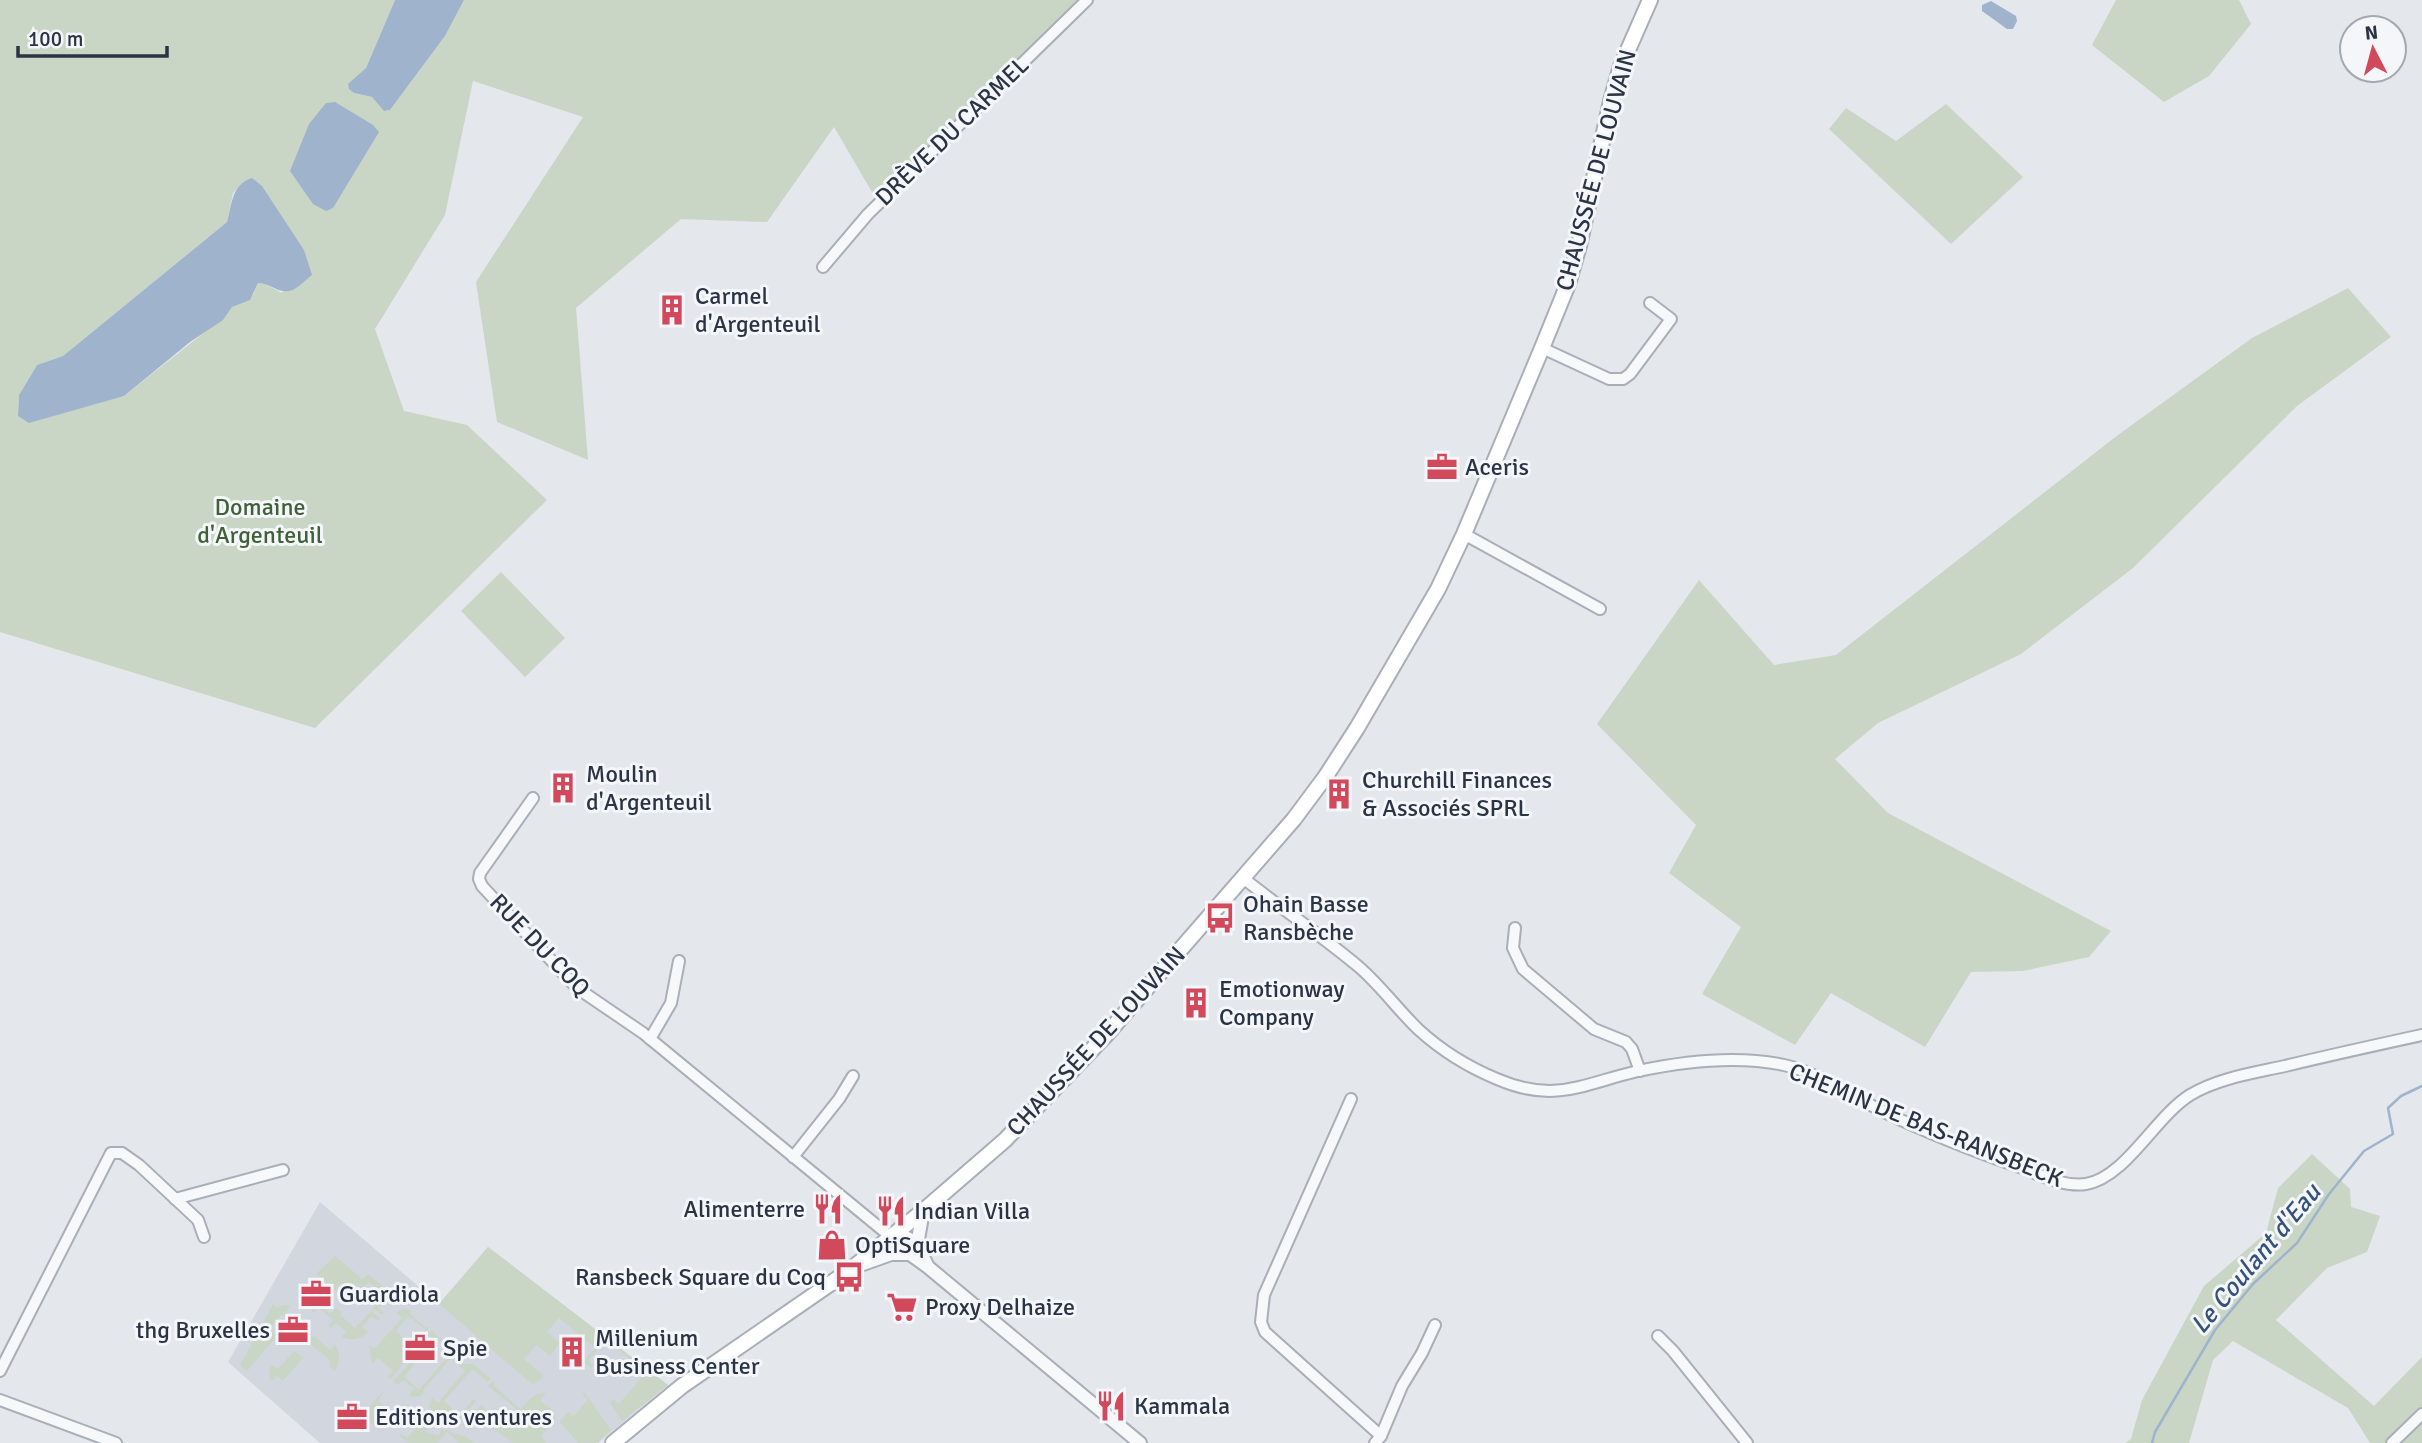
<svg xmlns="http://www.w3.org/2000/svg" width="2422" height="1443" viewBox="0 0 2422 1443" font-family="Signika,sans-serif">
<rect width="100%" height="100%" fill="#e4e7ec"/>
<path fill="#d2d6de" d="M320,1202L439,1304L488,1247L668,1385L598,1443H320L228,1362Z"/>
<g fill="#c9d6c5" fill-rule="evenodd">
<path d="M0,0H395L366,68L348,85L354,93L372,97L385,111L390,110L445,36L464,0H1095L879,204L834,127L767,222L681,219L576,308L588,460L497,422L476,282L583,117L473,81L445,215L375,329L404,411L467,425L547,500L315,728L0,632ZM239,187L288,228L304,250L282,293L263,283H258L253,295L232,307L210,328L124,396L18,416L19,395L37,365L63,356L227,222L233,193Z"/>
<path d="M2116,0H2239L2251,24L2209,76L2164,102L2092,45Z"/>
<path d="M1946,104L2023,177L1951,244L1829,129L1846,108L1896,141Z"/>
<path d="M2348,288L2391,337L2297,406L2133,568L2021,654L1878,723L1835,759L1888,813L2111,931L2089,957L2023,971L1971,972L1925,1047L1831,993L1795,1045L1702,994L1741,927L1669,873L1696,825L1597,724L1699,580L1774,665L1836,655L2118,435L2252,338Z"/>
<path d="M501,572L565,638L525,677L461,611Z"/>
<path d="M2312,1154L2350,1189L2351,1207L2380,1216L2367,1252L2327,1268L2276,1320L2374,1406L2422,1357V1443H2370L2348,1408L2233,1341L2213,1360L2189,1443H2125L2131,1439L2142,1400L2204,1286L2266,1233L2278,1188Z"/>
<path d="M488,1247L668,1385L622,1421L610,1403L613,1399L619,1404L645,1373L606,1339L588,1360L593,1365L591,1368L584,1362L595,1348L559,1318L547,1332L560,1343L550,1356L536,1345L524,1359L544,1376L533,1385L439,1304Z"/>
<path d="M335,1256L362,1279L368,1274C378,1283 394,1291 390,1306L383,1302L379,1308L384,1313L382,1315L373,1308L384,1295L369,1282L347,1306L342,1301L344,1298L316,1274Z"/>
<path d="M273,1304L277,1308L284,1305L290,1306L286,1312L293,1319L299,1313L302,1316L295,1324L282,1314L269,1329L277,1336L247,1371L240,1365Z"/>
<path d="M318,1304L330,1314L336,1308L342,1312L340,1315L355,1328L371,1311L380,1318L378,1321L371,1316L362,1327L368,1332C361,1340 351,1341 342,1337L346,1331L336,1323L331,1328L328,1326L333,1320L318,1307L313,1313L311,1311Z"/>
<path d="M404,1309L411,1311L410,1314L426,1328L430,1326L426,1331L409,1316L396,1331L416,1349L390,1379L388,1377L393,1371L378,1358L372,1364L369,1345L374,1349L402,1318L396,1312Z"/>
<path d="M433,1329V1332L449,1346L451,1344C455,1350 456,1355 453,1361L450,1359L423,1390L425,1392L420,1396L412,1397L409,1395L414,1388L403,1380L398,1385L393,1382L419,1352L422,1355L404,1377L419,1390L452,1352L437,1338L435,1340L428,1334Z"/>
<path d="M314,1336L330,1350L335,1345C341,1353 340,1363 335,1371L329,1366L331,1361L308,1342Z"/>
<path d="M294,1351L303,1358L283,1381L277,1376L272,1381C268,1376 268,1370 272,1365L278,1369Z"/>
<path d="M463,1364H473L491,1379L488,1382L472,1369L444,1401L459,1415L474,1399L476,1401L456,1423L452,1422L453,1415L440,1411L438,1418L430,1411L429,1406L432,1398L438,1403L465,1371L459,1366Z"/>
<path d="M493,1381L495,1382L493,1385L520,1409C528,1401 534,1392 546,1393L540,1400L554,1412L556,1420L541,1435L546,1443H513L493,1429L475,1421L471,1429L462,1425L481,1405L506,1426L519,1411L488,1386Z"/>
<path d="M386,1388L378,1401L394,1414L403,1404L406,1410L404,1417L398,1413L387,1426L382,1422L377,1427L387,1437L362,1415Z"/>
<path d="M585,1393L611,1430L598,1443H578L560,1422L568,1412L574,1416L588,1399L582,1394Z"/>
<path d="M419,1420L428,1424L426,1432L439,1436L441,1429L466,1437L475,1443H460L447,1432L437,1443H409L400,1436L401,1434L407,1438L416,1428L410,1423Z"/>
</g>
<g fill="#9fb4cc">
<path d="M395,0H464L445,36L390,110L384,111L372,97L354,93L349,89L348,84L366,68Z"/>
<path d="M1991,1L2016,16L2017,21L2013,29H2007L1982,11V5Z"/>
<path d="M335,102L373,125L379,132L333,208L326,211L313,204L290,171L309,124L326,103Z"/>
<path d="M252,178L262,186L304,250L312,275C298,286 292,297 274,288C268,285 264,283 258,283L250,300L232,307L223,320L190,342L124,396L29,423L18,416L19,395L37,365L63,356L227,222C232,204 232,184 252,178Z"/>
</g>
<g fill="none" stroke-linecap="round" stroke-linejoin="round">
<path stroke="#9fb4cc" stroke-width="2.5" d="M2152,1443L2155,1432L2215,1330L2253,1284L2297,1243L2329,1194L2364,1151L2393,1134L2388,1108L2401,1096L2422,1086"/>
<g stroke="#a9aeb7" stroke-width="14">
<g id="minor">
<path d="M823,267L868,214L1087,0"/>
<path d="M1542,348L1609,379H1623L1630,374L1671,319L1650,303"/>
<path d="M1464,534L1600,609"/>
<path d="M533,798L480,873L479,879L482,886L577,988L643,1033L891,1237"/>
<path d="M1243,878C1281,908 1322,936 1359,967C1381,986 1398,1010 1419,1030C1442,1051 1468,1067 1497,1079C1555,1104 1582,1084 1638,1071C1685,1061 1737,1055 1784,1065C1820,1073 1853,1097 1886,1113C1930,1134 1976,1152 2022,1168C2042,1176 2064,1187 2086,1184C2125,1178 2155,1117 2190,1095C2218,1078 2254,1073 2285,1066C2331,1055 2376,1045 2422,1035"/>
<path d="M1515,928L1513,948L1523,969L1594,1029L1626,1042L1632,1049L1640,1071"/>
<path d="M650,1039L671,1003L679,961"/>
<path d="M1351,1099L1264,1295L1261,1322L1265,1332L1381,1436"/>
<path d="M793,1157L839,1099L853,1076"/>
<path d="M175,1199L283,1170"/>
<path d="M1658,1336L1673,1351L1747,1443"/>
<path d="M0,1371L111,1153H122L139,1165L198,1220L204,1237"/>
<path d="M0,1400L116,1443"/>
<path d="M1375,1443L1381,1436L1402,1386L1422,1353L1435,1325"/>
<path d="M2392,1443L2422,1414"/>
</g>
</g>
<g stroke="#a9aeb7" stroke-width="16">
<g id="tertiary">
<path d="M891,1237L910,1254L928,1267L1140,1443"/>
<path d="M891,1237C913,1232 919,1249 927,1265"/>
<path d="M917,1245L923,1211"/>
<path d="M863,1264L891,1254H910"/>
</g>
</g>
<g stroke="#a9aeb7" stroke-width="18">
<path id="secondary" d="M613,1443L682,1386L850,1270L923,1211L1005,1140L1106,1035L1294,819L1326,776L1357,728L1438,589L1464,534L1542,348L1568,284L1579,246L1611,101L1621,66L1650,0"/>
</g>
<use href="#minor" stroke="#f7f8fa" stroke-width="10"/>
<use href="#tertiary" stroke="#f7f8fa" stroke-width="12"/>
<use href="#secondary" stroke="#fff" stroke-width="14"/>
</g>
<defs>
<g id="building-bare" transform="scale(2.415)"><path d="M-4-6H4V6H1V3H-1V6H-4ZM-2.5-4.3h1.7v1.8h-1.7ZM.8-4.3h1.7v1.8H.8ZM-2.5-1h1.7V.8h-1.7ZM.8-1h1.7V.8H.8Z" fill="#d1495b" stroke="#f4f6f9" stroke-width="2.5" paint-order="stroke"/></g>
<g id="office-bare" transform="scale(2.415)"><path d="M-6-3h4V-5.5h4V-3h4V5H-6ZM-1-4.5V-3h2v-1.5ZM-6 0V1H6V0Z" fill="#d1495b" stroke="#f4f6f9" stroke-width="2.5" paint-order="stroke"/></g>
<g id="bus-bare" transform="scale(2.415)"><path d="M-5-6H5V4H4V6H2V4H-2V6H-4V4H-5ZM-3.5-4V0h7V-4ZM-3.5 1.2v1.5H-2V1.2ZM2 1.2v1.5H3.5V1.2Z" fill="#d1495b" stroke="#f4f6f9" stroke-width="2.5" paint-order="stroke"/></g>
<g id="restaurant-bare" transform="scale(2.415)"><path d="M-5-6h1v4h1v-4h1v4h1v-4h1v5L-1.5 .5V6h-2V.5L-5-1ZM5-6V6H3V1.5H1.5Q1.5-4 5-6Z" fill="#d1495b" stroke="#f4f6f9" stroke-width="2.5" paint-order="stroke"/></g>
<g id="shop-bare" transform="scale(2.415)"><path d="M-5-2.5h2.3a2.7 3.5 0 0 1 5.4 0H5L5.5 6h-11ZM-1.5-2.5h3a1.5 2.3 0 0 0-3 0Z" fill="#d1495b" stroke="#f4f6f9" stroke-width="2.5" paint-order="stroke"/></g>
<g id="supermarket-bare" transform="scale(2.415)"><path d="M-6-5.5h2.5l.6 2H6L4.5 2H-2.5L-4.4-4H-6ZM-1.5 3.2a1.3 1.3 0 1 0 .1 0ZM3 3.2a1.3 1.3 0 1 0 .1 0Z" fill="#d1495b" stroke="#f4f6f9" stroke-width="2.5" paint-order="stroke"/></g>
</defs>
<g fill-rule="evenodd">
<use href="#building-bare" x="672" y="310"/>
<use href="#office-bare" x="1442" y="467"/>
<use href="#building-bare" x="563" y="788"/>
<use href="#building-bare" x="1339" y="794"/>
<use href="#bus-bare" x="1220" y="918"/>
<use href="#building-bare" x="1196" y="1003"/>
<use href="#restaurant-bare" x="828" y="1209"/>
<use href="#restaurant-bare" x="891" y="1211"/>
<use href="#shop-bare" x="832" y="1245"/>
<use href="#bus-bare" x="849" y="1277"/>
<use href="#office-bare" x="316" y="1294"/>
<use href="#supermarket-bare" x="902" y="1307"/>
<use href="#office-bare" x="293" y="1330"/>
<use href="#office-bare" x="420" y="1348"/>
<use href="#building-bare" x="572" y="1352"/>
<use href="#restaurant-bare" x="1111" y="1406"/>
<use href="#office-bare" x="352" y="1417"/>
</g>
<g text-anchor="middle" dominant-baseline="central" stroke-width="6" stroke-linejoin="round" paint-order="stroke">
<g font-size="24" fill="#2b3445" stroke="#f4f6f9">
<text transform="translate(952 131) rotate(-44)">DRÈVE DU CARMEL</text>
<text transform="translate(1596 170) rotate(-75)">CHAUSSÉE DE LOUVAIN</text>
<text transform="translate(540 945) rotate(46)">RUE DU COQ</text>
<text transform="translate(1096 1041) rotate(-47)">CHAUSSÉE DE LOUVAIN</text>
<text transform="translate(1926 1125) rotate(22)">CHEMIN DE BAS-RANSBECK</text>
</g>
<g font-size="24" fill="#2b3445" stroke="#f4f6f9" text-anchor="start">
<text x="695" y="296">Carmel<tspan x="695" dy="28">d'Argenteuil</tspan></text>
<text x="1465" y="467">Aceris</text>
<text x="586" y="774">Moulin<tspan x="586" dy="28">d'Argenteuil</tspan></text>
<text x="1362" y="780">Churchill Finances<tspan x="1362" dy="28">&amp; Associés SPRL</tspan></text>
<text x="1243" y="904">Ohain Basse<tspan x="1243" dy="28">Ransbèche</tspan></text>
<text x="1219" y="989">Emotionway<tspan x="1219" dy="28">Company</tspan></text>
<text x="805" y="1209" text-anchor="end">Alimenterre</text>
<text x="914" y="1211">Indian Villa</text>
<text x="855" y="1245">OptiSquare</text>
<text x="826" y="1277" text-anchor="end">Ransbeck Square du Coq</text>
<text x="339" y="1294">Guardiola</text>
<text x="925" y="1307">Proxy Delhaize</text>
<text x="270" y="1330" text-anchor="end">thg Bruxelles</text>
<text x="595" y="1338">Millenium<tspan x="595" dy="28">Business Center</tspan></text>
<text x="443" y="1348">Spie</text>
<text x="1134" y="1406">Kammala</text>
<text x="375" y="1417">Editions ventures</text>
</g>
<g font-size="24" fill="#3f6138" stroke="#f4f6f9">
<text x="260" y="507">Domaine<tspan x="260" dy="28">d'Argenteuil</tspan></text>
</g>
<g font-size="26" font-style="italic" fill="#34527a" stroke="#f4f6f9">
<text transform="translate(2256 1259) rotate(-50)">Le Coulant d'Eau</text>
</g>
</g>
<g transform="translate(2373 49) rotate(354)"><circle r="33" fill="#f4f6f9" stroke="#a4a8b1" stroke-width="2"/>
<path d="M0-5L12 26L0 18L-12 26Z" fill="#d1495b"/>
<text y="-10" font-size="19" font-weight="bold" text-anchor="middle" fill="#2b3445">N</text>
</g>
<path d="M18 46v10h149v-10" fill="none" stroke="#2b3445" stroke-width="3.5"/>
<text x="28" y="46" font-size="21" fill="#2b3445" stroke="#f4f6f9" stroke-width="5" paint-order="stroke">100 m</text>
</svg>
